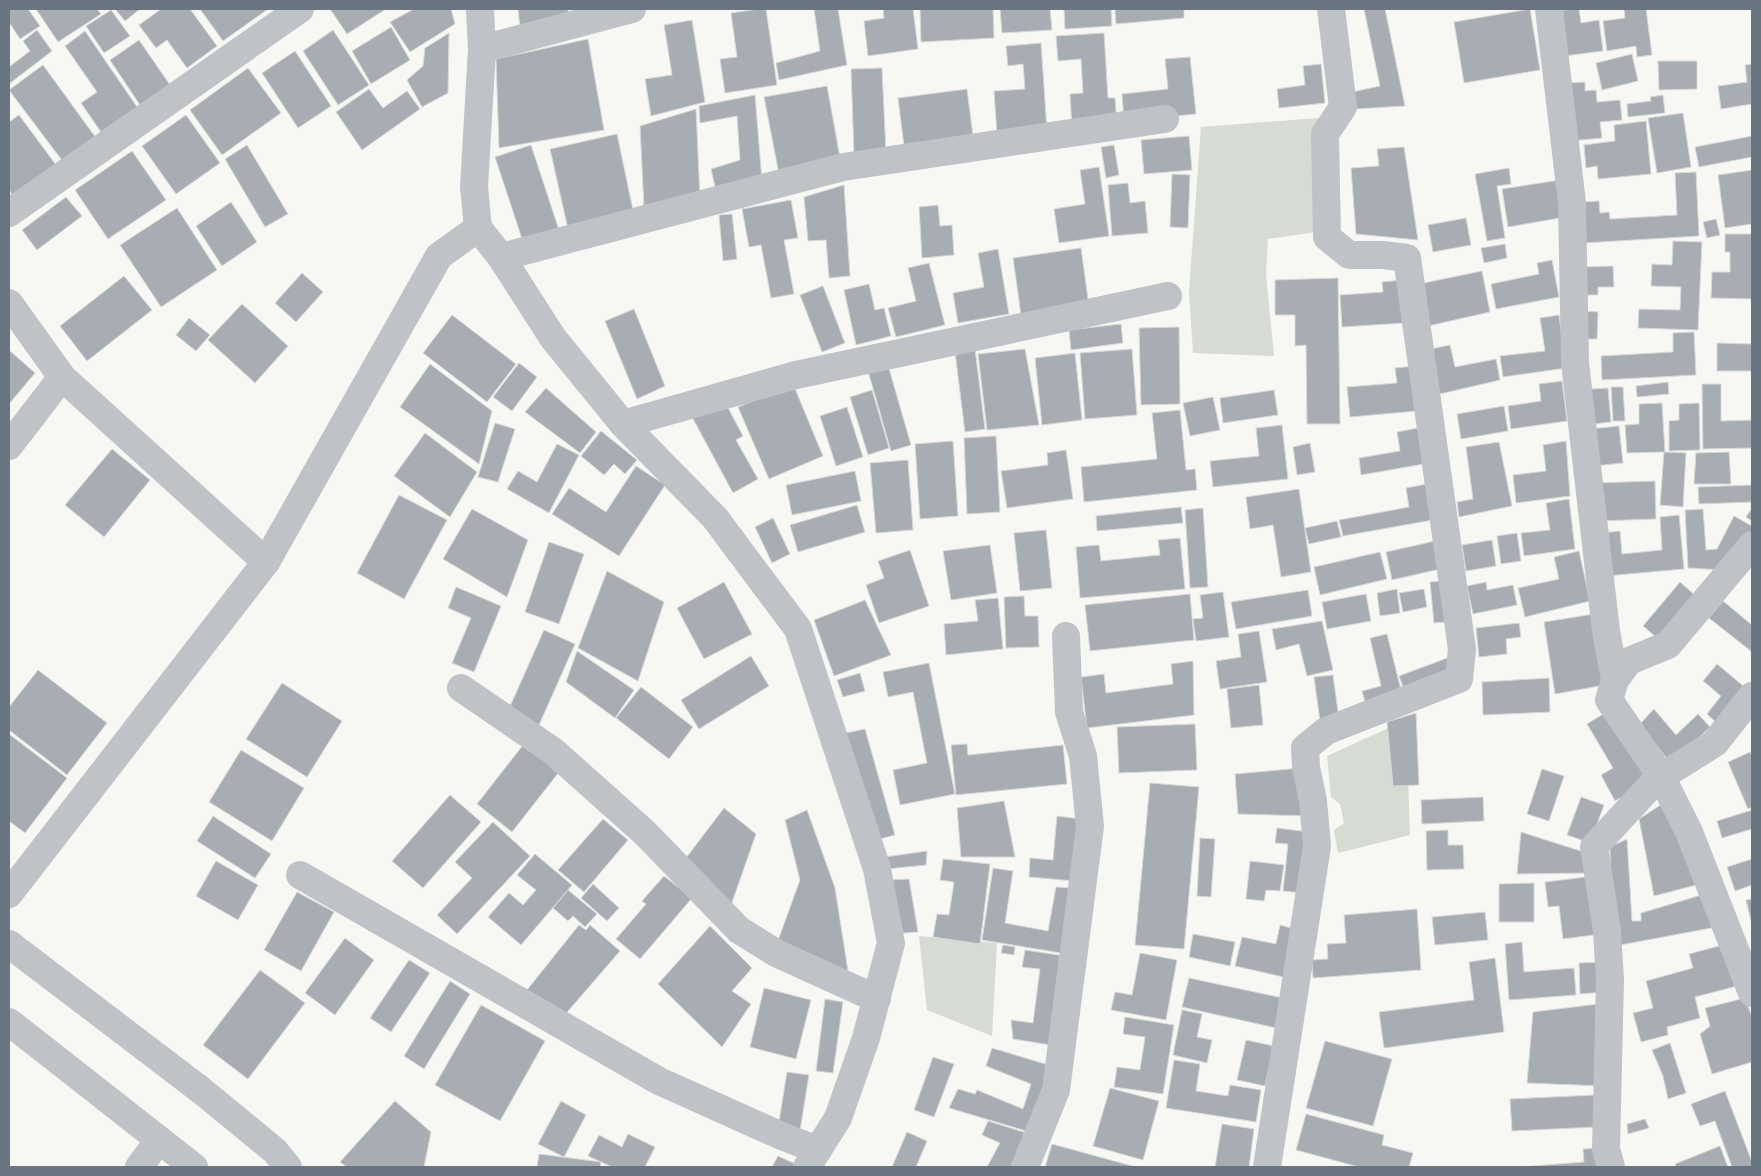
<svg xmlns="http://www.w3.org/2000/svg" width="1761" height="1176" viewBox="0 0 1761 1176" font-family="Overpass,sans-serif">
<rect width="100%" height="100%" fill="#f7f7f4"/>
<g fill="#d6dbd4">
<path d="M1319,118L1320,229L1310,233L1268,239L1266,274L1274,356L1193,353L1189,292L1201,127Z"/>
<path d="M1406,720L1410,835L1338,853L1334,830L1344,823L1340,804L1331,797L1327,756Z"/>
<path d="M919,936L997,943L992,1036L927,1010Z"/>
</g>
<g fill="#a7adb3" stroke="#d9d9d7">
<path d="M9,9H28L40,26L20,39L9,22Z"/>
<path d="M36,9H97L101,14L58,42Z"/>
<path d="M115,9H140L125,21Z"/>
<path d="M161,9H190L217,46L187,68L167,40L156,48L139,25Z"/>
<path d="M200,9H268L223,41Z"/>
<path d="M330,9H386L347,34Z"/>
<path d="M414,9H451L455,24L410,52L390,22Z"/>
<path d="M518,9H568L569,22L520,28Z"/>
<path d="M759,9H766L777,85L725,93L720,59L737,57L731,13Z"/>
<path d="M814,9H838L847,65L779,80L776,63L820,51Z"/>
<path d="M883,9H913L918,49L868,56L864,21L884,18Z"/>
<path d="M920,9H993L994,38L921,42Z"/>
<path d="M1000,9H1050L1052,30L1002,33Z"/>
<path d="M1064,9H1111L1112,26L1065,29Z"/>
<path d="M1115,9H1184V18L1116,24Z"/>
<path d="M1364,9H1385L1405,106L1355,109L1352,92L1380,86Z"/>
<path d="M1530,9L1540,70L1464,83L1454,22Z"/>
<path d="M1572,9H1579L1581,23L1599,20L1603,51L1564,56L1557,11Z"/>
<path d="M1624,9H1646L1652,55L1637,57L1636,46L1607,51L1603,21L1625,18Z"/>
<path d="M111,10L130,36L104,53L86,26Z"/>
<path d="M692,20L705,102L651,116L645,79L672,75L664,25Z"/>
<path d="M391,27L410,60L371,84L352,51Z"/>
<path d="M37,30L52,51L9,84V67L30,51L23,41Z"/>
<path d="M333,30L369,85L338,105L303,51Z"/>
<path d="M85,31L137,107L101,132L81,103L97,92L65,46Z"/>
<path d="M449,33L448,93L422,107L407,80L423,66L425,48Z"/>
<path d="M1104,33L1108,98H1115L1117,125L1072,128L1070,94L1083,93L1081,59L1058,61L1056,36Z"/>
<path d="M588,39L604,130L499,148L496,59Z"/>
<path d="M139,40L170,85L140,105L110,60Z"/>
<path d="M1041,43L1047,131L997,135L994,91L1025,89L1023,64L1008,66L1006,46Z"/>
<path d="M295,51L331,106L298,128L262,73Z"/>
<path d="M1632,54L1638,81L1602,90L1596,63Z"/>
<path d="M1190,57L1196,114L1124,121L1122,94L1168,89L1165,59Z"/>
<path d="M1658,61H1697V89L1659,90Z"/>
<path d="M1321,64L1325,103L1279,108L1277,89L1305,85L1303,66Z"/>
<path d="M1752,64V104L1721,109L1718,86L1747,82L1745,65Z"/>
<path d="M43,65L96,138L64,163L9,90Z"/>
<path d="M248,68L281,113L222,155L190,110Z"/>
<path d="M882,68L886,153L854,154L851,69Z"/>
<path d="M1585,82V91L1596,90L1597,102L1620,100L1622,120L1600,122L1602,138L1570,141L1566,83Z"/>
<path d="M827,86L841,163L779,174L764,97Z"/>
<path d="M369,89L383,108L407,91L420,109L362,150L336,112Z"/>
<path d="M967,89L973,136L904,146L898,98Z"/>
<path d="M755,95L762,181L716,191L711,169L740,160L737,116L700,123L699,106Z"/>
<path d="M1663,95L1665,113L1628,117L1627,104L1651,101L1650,97Z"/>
<path d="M696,109L700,198L644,208L640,126Z"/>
<path d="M1683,113L1691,167L1657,173L1648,118Z"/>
<path d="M19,115L59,169L16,200L9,190V122Z"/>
<path d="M186,115L220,163L176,194L142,146Z"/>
<path d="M1646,121L1651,174L1598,179L1597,166L1586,168L1584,145L1615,141L1614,125Z"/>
<path d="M617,134L634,215L568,229L550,149Z"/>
<path d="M1189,136L1192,170L1144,174L1141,140Z"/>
<path d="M1752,136V157L1699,167L1695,147Z"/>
<path d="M247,145L288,214L265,227L225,159Z"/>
<path d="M531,145L559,230L523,242L495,157Z"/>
<path d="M1114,145L1119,175L1106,178L1101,147Z"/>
<path d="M1404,147L1418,240L1356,234L1351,168L1379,166L1377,149Z"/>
<path d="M132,151L166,200L108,239L75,190Z"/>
<path d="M1099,167L1109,236L1059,243L1054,209L1085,204L1080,170Z"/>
<path d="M1509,168L1511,184L1497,186L1505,238L1487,241L1475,174Z"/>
<path d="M1752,170V224L1725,228L1718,175Z"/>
<path d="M1696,172L1699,236L1584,243L1582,202L1599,201L1600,213L1609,212L1610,219L1677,215L1675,173Z"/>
<path d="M1172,174L1190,175L1188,228L1170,227Z"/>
<path d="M1560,180L1566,217L1508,227L1502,189Z"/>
<path d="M1128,183L1130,203L1145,201L1148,233L1112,236L1108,185Z"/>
<path d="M844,185L850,276L829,278L826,240L808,241L804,197Z"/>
<path d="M66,197L82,216L37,250L22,230Z"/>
<path d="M791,200L798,238L784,240L794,294L771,298L761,245L749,247L742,209Z"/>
<path d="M231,202L257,242L222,266L196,226Z"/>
<path d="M938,205L940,226L952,225L954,255L922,258L919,207Z"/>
<path d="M177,208L217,270L161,307L120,245Z"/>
<path d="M732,214L737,259L723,261L719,215Z"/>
<path d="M1466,218L1471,245L1433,252L1428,225Z"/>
<path d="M1716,219L1720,235L1707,238L1703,222Z"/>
<path d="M1725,234H1752V299L1711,298L1712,272H1730V252H1725Z"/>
<path d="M1673,241L1702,242L1698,330L1638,328L1639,309L1680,310L1681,287L1651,286L1652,264L1672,265Z"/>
<path d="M1505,244L1507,258L1484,263L1481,248Z"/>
<path d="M1081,248L1089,306L1021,315L1013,258Z"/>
<path d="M998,249L1009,314L958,323L953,293L984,287L978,253Z"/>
<path d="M1552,260L1559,297L1496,309L1491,284L1539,274L1537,263Z"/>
<path d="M929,263L945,325L896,337L888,308L916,301L908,268Z"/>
<path d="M1613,266L1614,287H1598V295H1583L1582,267Z"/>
<path d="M1482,271L1490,312L1428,326L1419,284Z"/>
<path d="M302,273L323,292L296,322L275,303Z"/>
<path d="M124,276L152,310L87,361L60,326Z"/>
<path d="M1338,278L1340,424H1307L1306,345L1295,346V315H1275V280Z"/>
<path d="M1402,280L1405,323L1342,327L1340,295L1383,292L1382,282Z"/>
<path d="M869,284L875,310L884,308L891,336L856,345L844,290Z"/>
<path d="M823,286L845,343L822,352L800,295Z"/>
<path d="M242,304L288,346L255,383L208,340Z"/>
<path d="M634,309L665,386L637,399L605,321Z"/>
<path d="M1583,311L1598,312L1597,339H1582Z"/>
<path d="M452,315L516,364L487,402L423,353Z"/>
<path d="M1559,315L1566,368L1503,377L1500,356L1545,351L1540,318Z"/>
<path d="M189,318L210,335L196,351L176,335Z"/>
<path d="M1121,324L1123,343L1071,350L1069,330Z"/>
<path d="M1179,327L1180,404L1141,405L1139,328Z"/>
<path d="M1694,332L1696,375L1602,380L1601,356L1673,352V333Z"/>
<path d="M1717,343L1752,344V371H1717Z"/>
<path d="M1450,345L1455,367L1496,359L1500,380L1440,394L1431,349Z"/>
<path d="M975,349L985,429L965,432L955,352Z"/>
<path d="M1025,349L1039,425L987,430L978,354Z"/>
<path d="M1132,349L1137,415L1085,419L1080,353Z"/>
<path d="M9,350L35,373L9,404Z"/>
<path d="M1075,353L1082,420L1042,425L1035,358Z"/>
<path d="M519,363L537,377L512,411L493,397Z"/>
<path d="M430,364L492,411L479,464L400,407Z"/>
<path d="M888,365L911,445L891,451L868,371Z"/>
<path d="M1414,366L1417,411L1350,417L1347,387L1397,383L1395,368Z"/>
<path d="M1562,381L1567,421L1511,429L1508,406L1541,401L1539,384Z"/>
<path d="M1668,382L1669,394L1637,397L1636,386Z"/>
<path d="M793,384L823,456L769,479L738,407Z"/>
<path d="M1702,384H1721V421L1752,420V448L1703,449Z"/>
<path d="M1611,387H1623L1625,421H1613Z"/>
<path d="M546,388L596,432L580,453L525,412Z"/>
<path d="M1608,388L1611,422L1593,424L1591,389Z"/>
<path d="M872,390L889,448L868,455L850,397Z"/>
<path d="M1274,390L1278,415L1223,423L1220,398Z"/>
<path d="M1213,397L1220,430L1190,436L1183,403Z"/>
<path d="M725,402L743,436L736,440L758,479L733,493L691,415Z"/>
<path d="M1662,403L1665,452L1627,453L1625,425L1639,424V404Z"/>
<path d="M1699,403L1700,450L1669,451V421L1679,420V404Z"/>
<path d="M1504,406L1508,431L1461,439L1457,414Z"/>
<path d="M847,407L863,457L836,466L820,416Z"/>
<path d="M1180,410L1186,470L1195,469L1197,490L1084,502L1081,467L1157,459L1152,413Z"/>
<path d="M495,423L515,429L498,482L478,477Z"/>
<path d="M1282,425L1288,479L1213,487L1210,461L1259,456L1256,428Z"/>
<path d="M1619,426L1623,463L1594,466L1590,429Z"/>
<path d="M1418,428L1424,464L1361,475L1359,458L1400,451L1397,432Z"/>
<path d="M601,431L637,460L625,474L614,464L604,475L581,456Z"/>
<path d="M425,433L477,472L450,517L394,476Z"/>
<path d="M996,436L1000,512L967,514L964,438Z"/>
<path d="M953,441L958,516L920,519L915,444Z"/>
<path d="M1566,441L1570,496L1516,503L1513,475L1546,471L1543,445Z"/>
<path d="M1499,442L1512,506L1459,517L1457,502L1473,499L1466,447Z"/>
<path d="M1310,443L1315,472L1297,475L1293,447Z"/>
<path d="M557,444L579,455L549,513L507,489L518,471L537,482Z"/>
<path d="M112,449L150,480L104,537L65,505Z"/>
<path d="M1066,450L1073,499L1007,508L1001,471L1048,465L1047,453Z"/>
<path d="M1664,452L1686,453L1683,507L1660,505Z"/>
<path d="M1729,452L1731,484H1694L1696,453Z"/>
<path d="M908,460L913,530L876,533L870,463Z"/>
<path d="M636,466L665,485L619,556L552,514L569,488L606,512Z"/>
<path d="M855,471L861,501L792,515L786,485Z"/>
<path d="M1655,481L1656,519L1597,521L1595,483Z"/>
<path d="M1427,484L1433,520L1343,536L1339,520L1409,507L1406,488Z"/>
<path d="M1752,485V502L1699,504L1698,487Z"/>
<path d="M1299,489L1311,572L1281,577L1273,525L1250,529L1246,497Z"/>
<path d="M399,495L447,520L404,599L357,573Z"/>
<path d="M1569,499L1575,549L1524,556L1521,533L1550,530L1546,503Z"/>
<path d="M857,505L865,532L798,552L790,525Z"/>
<path d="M1181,507L1183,523L1097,531L1096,516Z"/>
<path d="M1203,508L1208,587L1190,588L1185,510Z"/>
<path d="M1752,508V521L1746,517Z"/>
<path d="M472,509L528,540L507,597L443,559Z"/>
<path d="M1703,509L1706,550L1717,549L1734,516L1752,526V531L1724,570L1688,568L1685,510Z"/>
<path d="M1679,515L1684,569L1606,576L1602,533L1620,531L1622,554L1662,550L1660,517Z"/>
<path d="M773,518L790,554L772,563L755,527Z"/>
<path d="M1337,521L1341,537L1309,544L1305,528Z"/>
<path d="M1046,530L1052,588L1020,591L1014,533Z"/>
<path d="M1517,533L1521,561L1501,564L1497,536Z"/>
<path d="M1180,538L1185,589L1080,598L1076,547L1099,545L1101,561L1160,555L1158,540Z"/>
<path d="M1492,540L1496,566L1466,571L1462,545Z"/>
<path d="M1435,541L1440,569L1392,580L1386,552Z"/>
<path d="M549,542L584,554L559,624L525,612Z"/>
<path d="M990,545L997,593L951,600L943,551Z"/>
<path d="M910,550L929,606L879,623L866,585L884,578L878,561Z"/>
<path d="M1579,551L1590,601L1525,617L1518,588L1559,579L1554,557Z"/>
<path d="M1380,552L1387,579L1320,595L1314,567Z"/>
<path d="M607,571L664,602L638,681L578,648Z"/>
<path d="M1441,581L1445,622L1434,623L1430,582Z"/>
<path d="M724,582L752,634L704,659L677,608Z"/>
<path d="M1486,582L1487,590L1513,585L1517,605L1473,614L1467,586Z"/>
<path d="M1680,582L1698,598L1662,642L1643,626Z"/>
<path d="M456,587L501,606L474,672L452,663L471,618L448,608Z"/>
<path d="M1397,589L1400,613L1380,616L1377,593Z"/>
<path d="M1424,589L1427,607L1403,612L1399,593Z"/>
<path d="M1308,590L1312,616L1236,629L1231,602Z"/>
<path d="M1223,592L1229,637L1196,641L1193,619L1203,618L1200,595Z"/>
<path d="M1190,594L1194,640L1090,651L1085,605Z"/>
<path d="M1366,594L1371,621L1327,629L1322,602Z"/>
<path d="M1024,596L1025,616H1038L1039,647L1006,648L1004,597Z"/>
<path d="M998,598L1003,649L946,655L944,624L978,621L975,600Z"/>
<path d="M865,600L891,655L834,676L814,620Z"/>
<path d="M1723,601L1752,625V652L1709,618Z"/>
<path d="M1594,614L1605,685L1555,694L1544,622Z"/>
<path d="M1322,621L1333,670L1307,676L1299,644L1276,650L1272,629Z"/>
<path d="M1519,623L1521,637L1506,639L1507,654L1479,657L1476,628Z"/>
<path d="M544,630L575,644L539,725L508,711Z"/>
<path d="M1259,631L1267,682L1220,689L1216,661L1241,657L1238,634Z"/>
<path d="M1387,634L1402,694L1367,709L1362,691L1381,686L1370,638Z"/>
<path d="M577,651L634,690L615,718L566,682Z"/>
<path d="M751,656L769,686L699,729L681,700Z"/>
<path d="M1450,657L1457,676L1406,695L1399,676Z"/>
<path d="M1193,661L1194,715L1087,728L1081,677L1104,674L1106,693L1173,684L1171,664Z"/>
<path d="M929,663L955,794L900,805L893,770L927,763L913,692L888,697L883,672Z"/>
<path d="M1717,664L1748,690L1718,724L1707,714L1721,696L1703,681Z"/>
<path d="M38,670L107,723L67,775L9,730V707Z"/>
<path d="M860,673L865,691L843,697L837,680Z"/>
<path d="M1333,675L1339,719L1320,721L1314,677Z"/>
<path d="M1549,678L1550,712L1483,715L1482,682Z"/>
<path d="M282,683L342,721L307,777L246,739Z"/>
<path d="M1259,685L1263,725L1231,728L1227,689Z"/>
<path d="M641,687L693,727L669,759L616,718Z"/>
<path d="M1654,709L1676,735L1698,714L1710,727L1674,761L1668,760L1640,724Z"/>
<path d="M1608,711L1648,781L1615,801L1601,775L1613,768L1587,724Z"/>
<path d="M1416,713L1419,785L1393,786L1387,722Z"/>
<path d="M1195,724L1197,770L1119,773L1117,727Z"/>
<path d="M865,729L895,835L876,840L846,733Z"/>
<path d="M9,734L67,778L25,833L9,821Z"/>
<path d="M967,744L968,755L1063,745L1067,784L956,795L951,745Z"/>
<path d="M523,745L559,772L512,832L477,804Z"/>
<path d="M241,750L304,788L272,841L209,802Z"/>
<path d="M1750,752L1752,757V807L1748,809L1728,762Z"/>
<path d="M1301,768L1309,816L1238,814L1235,774Z"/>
<path d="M1542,769L1564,776L1549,821L1527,814Z"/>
<path d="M1150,783L1199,787L1184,949L1135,945Z"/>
<path d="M450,795L481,822L423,888L392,861Z"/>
<path d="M1483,797L1484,821L1422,824L1421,800Z"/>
<path d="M1581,797L1604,805L1590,843L1567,835Z"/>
<path d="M1668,800L1704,883L1654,896L1639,819Z"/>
<path d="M1004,801L1015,857H961L957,808Z"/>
<path d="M724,808L756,834L729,911L686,858Z"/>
<path d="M807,810L835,888L848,971L776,946L800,880L785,820Z"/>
<path d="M1752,810V829L1722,838L1717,821Z"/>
<path d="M213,816L271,854L255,878L197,841Z"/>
<path d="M1057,816L1080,819L1075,881L1029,877L1030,858L1053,860Z"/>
<path d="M603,819L628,840L584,892L558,870Z"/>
<path d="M493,822L530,856L457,934L437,915L472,878L455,862Z"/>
<path d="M1277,828L1309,832L1302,893L1283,891L1288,844L1275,843Z"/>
<path d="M1448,830V845H1463L1464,869L1427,870L1426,831Z"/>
<path d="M1521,832L1587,853V873L1517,874Z"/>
<path d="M1200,838L1215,839L1211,897L1197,896Z"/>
<path d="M1627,839L1632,921H1641V913L1708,893L1722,926L1615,946L1611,902L1610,847Z"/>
<path d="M927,851L926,865L887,869L885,857Z"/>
<path d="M535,854L572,885L521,945L488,917L509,893L523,905L536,890L517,875Z"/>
<path d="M943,859L990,864L980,944L933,937L937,914L949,915L954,882L940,880Z"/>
<path d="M1752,859V885L1735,891L1727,867Z"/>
<path d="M216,861L258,885L238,920L196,896Z"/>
<path d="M1250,861L1284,865L1280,891L1266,890L1264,901L1246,899Z"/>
<path d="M993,868L1013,871L1005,923L1048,931L1056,887L1073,888L1067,954L982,940Z"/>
<path d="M664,876L692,898L640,959L616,939L646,904L642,901Z"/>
<path d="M1594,876L1601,934L1563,939L1559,906L1548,907L1545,882Z"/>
<path d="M909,879L918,932L903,933L890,880Z"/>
<path d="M1534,883V922H1499V884Z"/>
<path d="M593,884L619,908L607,921L581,898Z"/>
<path d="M568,890L597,914L585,927L573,916L568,921L553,908Z"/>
<path d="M297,892L334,912L301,971L264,950Z"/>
<path d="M1752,899V925L1746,900Z"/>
<path d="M1417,909L1421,970L1313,978L1312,960L1328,959L1327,944L1346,943L1344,915Z"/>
<path d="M1485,912L1488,940L1435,945L1432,917Z"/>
<path d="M579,925L586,930L590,925L620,951L562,1018L527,990Z"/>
<path d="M1280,925L1298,930L1288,978L1235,966L1242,937L1276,944Z"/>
<path d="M710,926L752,968L732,991L751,1004L722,1047L658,984Z"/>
<path d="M1193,934L1235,942L1230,966L1189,957Z"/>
<path d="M345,938L374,960L335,1015L305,993Z"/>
<path d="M1522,942L1524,972L1574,968L1576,995L1509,1000L1505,944Z"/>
<path d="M1730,943L1741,985L1695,997L1700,1018L1667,1027L1668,1035L1641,1042L1633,1013L1653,1008L1646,981L1693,968L1689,954Z"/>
<path d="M1003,945L1015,947L1014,955L1001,953Z"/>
<path d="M1025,950L1065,956L1057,1046L1013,1039L1011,1020L1033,1023L1040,969L1022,967Z"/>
<path d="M1140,953L1177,960L1166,1020L1111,1010L1115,992L1132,995Z"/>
<path d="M1495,958L1504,1032L1384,1048L1379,1012L1474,1000L1469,962Z"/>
<path d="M409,960L430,973L391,1032L370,1018Z"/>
<path d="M1603,962L1604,992L1580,994L1579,963Z"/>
<path d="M260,970L305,1003L248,1079L203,1045Z"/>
<path d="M1189,978L1283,998L1276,1028L1182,1007Z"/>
<path d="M450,981L470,994L424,1069L404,1056Z"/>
<path d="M764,988L811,1000L796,1059L750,1047Z"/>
<path d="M1745,998L1752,1017V1062L1712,1074L1700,1034L1710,1026L1705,1008Z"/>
<path d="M825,999L843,1002L833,1073L816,1071Z"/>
<path d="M1598,1004L1602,1086L1527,1083L1533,1012Z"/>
<path d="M481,1005L545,1041L500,1121L435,1085Z"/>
<path d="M1182,1010L1202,1014L1197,1037L1212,1040L1207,1063L1173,1055Z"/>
<path d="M1125,1017L1174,1025L1163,1094L1114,1087L1117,1067L1140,1070L1145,1037L1123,1034Z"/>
<path d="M1246,1040L1274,1046L1265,1086L1237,1080Z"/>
<path d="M1325,1041L1392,1059L1373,1126L1306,1108Z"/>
<path d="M1670,1043L1686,1093L1668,1099L1663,1076L1652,1050Z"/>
<path d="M992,1048L1052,1066L1033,1133L949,1108L958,1089L975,1094L977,1090L1023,1109L1031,1084L986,1066Z"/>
<path d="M933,1057L954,1064L934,1117L914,1110Z"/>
<path d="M1174,1060L1200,1064L1196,1091L1228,1096L1230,1085L1261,1090L1256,1122L1166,1108Z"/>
<path d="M787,1072L809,1075L799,1137L777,1134Z"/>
<path d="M1110,1088L1159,1101L1143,1160L1093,1146Z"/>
<path d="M1725,1091L1752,1162V1167H1732L1715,1121L1700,1126L1691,1104Z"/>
<path d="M1595,1095L1596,1127L1512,1131L1510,1099Z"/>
<path d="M395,1101L431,1132L424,1167H347L340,1162Z"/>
<path d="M561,1101L586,1115L564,1157L538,1144Z"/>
<path d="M1306,1114L1384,1135L1382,1145L1413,1153L1409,1167H1359L1296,1150Z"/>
<path d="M1645,1119L1649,1128L1628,1134L1627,1124Z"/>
<path d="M988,1121L1033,1135L1018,1167H987L1000,1143L982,1135Z"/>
<path d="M1222,1124L1254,1129L1249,1167H1215Z"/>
<path d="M907,1132L927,1141L916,1167H892Z"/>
<path d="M628,1134L655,1147L645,1167H612L588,1156L599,1135L622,1147Z"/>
<path d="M1052,1144L1136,1167H1045Z"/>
<path d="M1720,1146L1728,1167H1676L1675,1164Z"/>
<path d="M1602,1148L1603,1167H1519L1584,1162L1583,1149Z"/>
<path d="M539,1154L601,1162L600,1167H537Z"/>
<path d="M778,1156L798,1165L797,1167H772Z"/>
</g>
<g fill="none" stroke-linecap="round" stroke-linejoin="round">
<g stroke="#bfc2c6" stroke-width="28">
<path d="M480,9L482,49L474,187L478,228L501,257L553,338L623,424L715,518L798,629L877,869L891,943L866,1038L838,1118L807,1167"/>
<path d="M1549,9L1572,203L1575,363L1606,631L1615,680L1609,700L1661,776L1689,832L1752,993"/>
<path d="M482,49L632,9"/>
<path d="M9,213L300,9"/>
<path d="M501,257L843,167L1165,119"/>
<path d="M9,303L62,377L266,562"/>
<path d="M623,424L796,375L1168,296"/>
<path d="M9,446L62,377"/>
<path d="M1615,680L1629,661L1668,645L1752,545"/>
<path d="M461,688L553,751L645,833L739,930L776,953L877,999"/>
<path d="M300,875L659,1081L784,1137L818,1150"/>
<path d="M9,894L266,562L439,256L478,228"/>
<path d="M9,944L202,1091L275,1151L288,1167"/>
<path d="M9,1022L194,1167"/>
<path d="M139,1167L159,1140"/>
<path d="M1025,1167L1056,1090L1090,826L1083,756L1069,712L1066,636"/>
<path d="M1267,1167L1317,846L1313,801L1306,767L1305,748L1326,731L1459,679L1462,649L1407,258L1383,255H1349L1327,237L1325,134L1343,107L1331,9"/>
<path d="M1611,1167L1606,1149L1610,980L1607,931L1594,847L1656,780L1715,743L1752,696"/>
</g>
</g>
<rect width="1761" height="1176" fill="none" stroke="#697682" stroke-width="20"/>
</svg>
